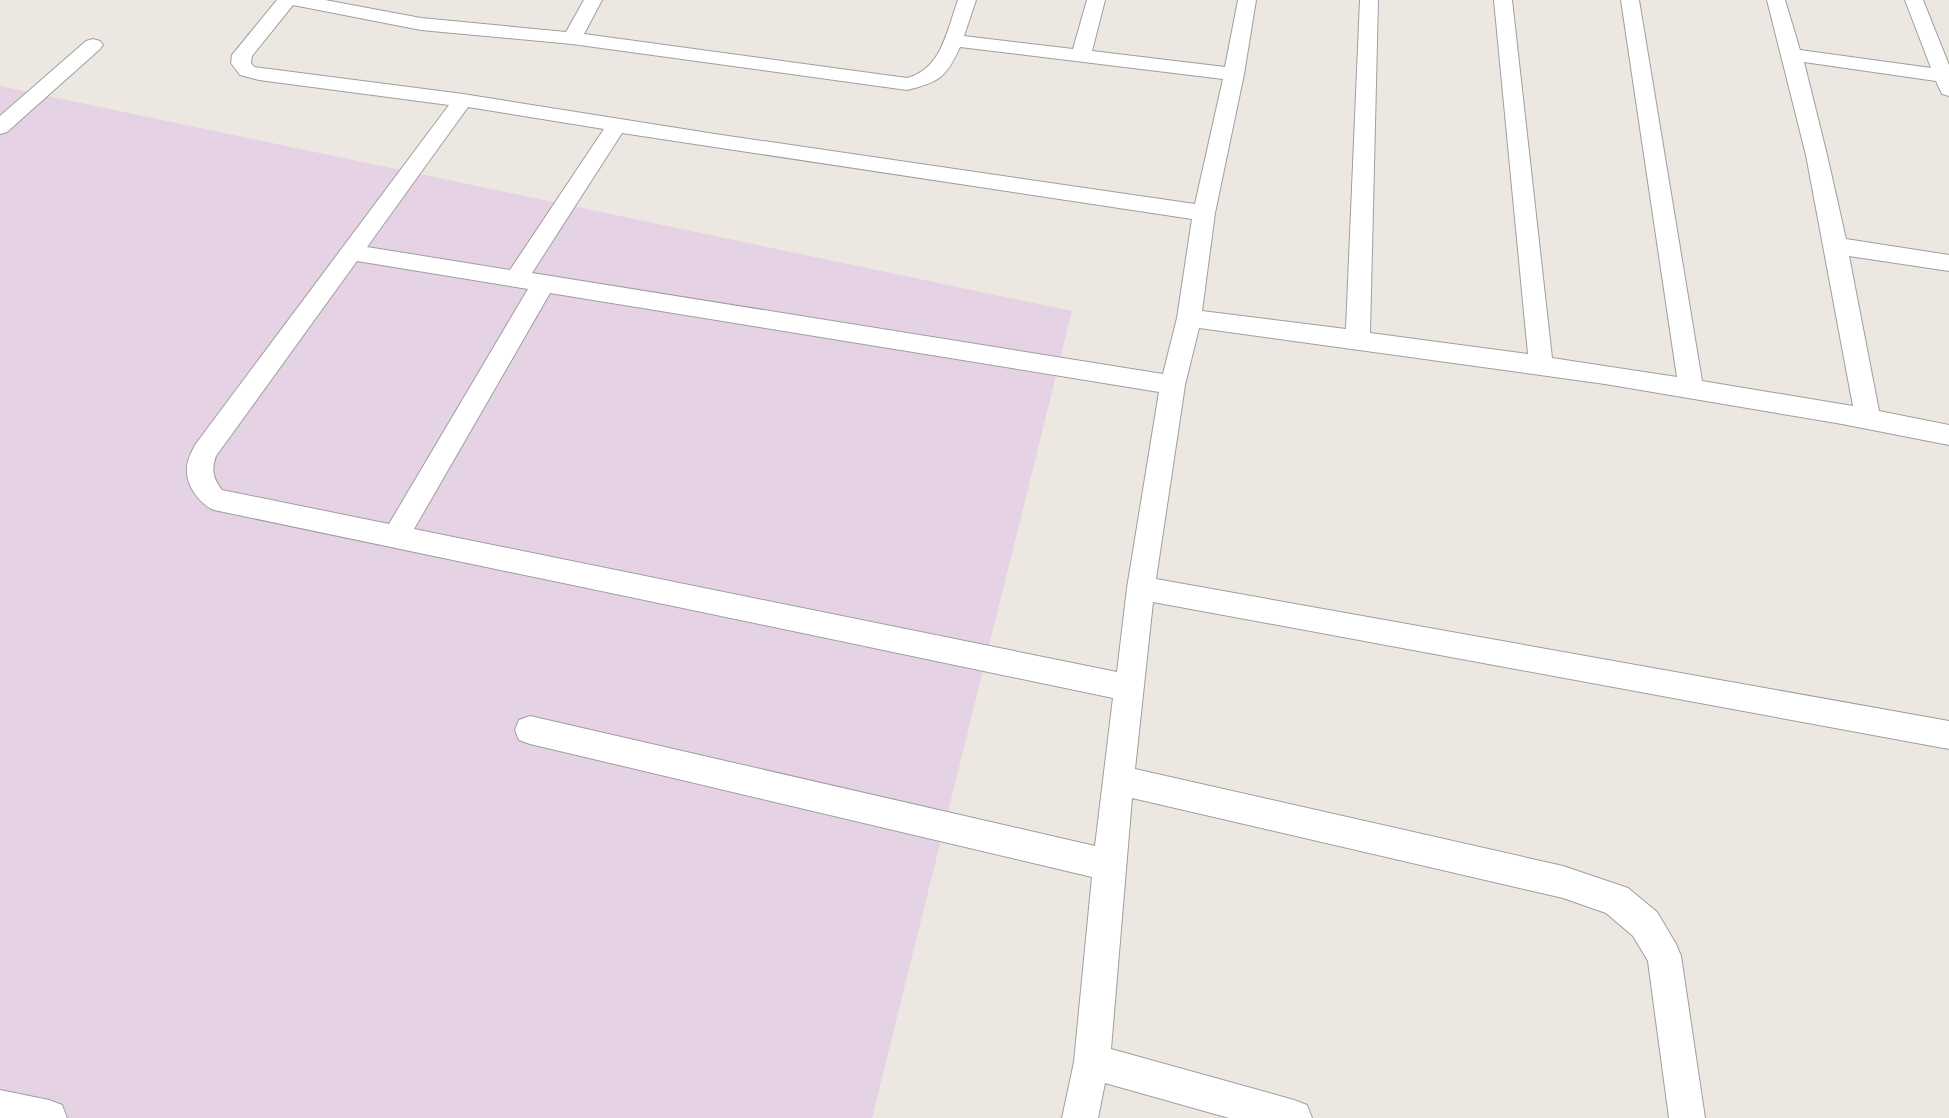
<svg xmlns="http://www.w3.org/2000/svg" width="1949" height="1118" viewBox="0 0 1949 1118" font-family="Karla,sans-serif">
<rect width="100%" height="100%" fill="#ece7e0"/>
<path fill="#e5d2e4" d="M0,86L1072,311L872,1118H0Z"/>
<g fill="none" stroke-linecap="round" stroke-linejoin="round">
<g stroke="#9f9f9f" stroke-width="2">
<g id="minor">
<path d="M277,0H325L421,18L566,32L584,0H602L584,34L907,78C942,69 947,30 958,0H976L964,36L1073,49L1087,0H1105L1092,51L1225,67L1238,0H1256L1244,74L1215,213L1202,311L1346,329L1360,0H1378L1370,333L1528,354L1494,0H1512L1552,358L1677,377L1621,0H1639L1702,381L1853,406L1806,155L1767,0H1785L1800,50L1931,68L1905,0H1923L1949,65V96L1942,94L1936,81L1804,62L1827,155L1846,239L1949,255V271L1849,256L1879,411L1949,425V445L1842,424L1605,384L1199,328L1185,385L1156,579L1949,721V749L1153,602L1135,769L1563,866L1628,888L1657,912L1676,944L1681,956L1705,1118H1669L1648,961L1633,936L1606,913L1563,898L1132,798L1111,1049L1294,1100L1307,1105L1312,1118H1229L1105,1083L1098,1118H1062L1074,1062L1092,877L530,744L519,740L515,730L519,720L530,716L1095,846L1113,698L214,510C201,505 187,487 187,472C186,462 191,453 195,445L449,105L259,80L240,75L231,63L232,55ZM293,5L421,30L572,44L907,90C939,82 946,78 960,47L1223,79L1195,204L715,134L463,94L254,67L251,63L252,56ZM468,107L604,129L510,270L367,247ZM622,133L1192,219L1177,318L1163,374L532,273ZM357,261L528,289L389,524L222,490C213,478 211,470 216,456ZM550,293L1159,392L1127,588L1117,672L414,529Z"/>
<path d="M93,39L100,41L103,45L100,49L7,132L0,134V116L86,41Z"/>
<path d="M0,1090L49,1100L62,1105L67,1118H0Z"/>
</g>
</g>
<use href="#minor" fill="#fff" fill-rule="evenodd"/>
</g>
</svg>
